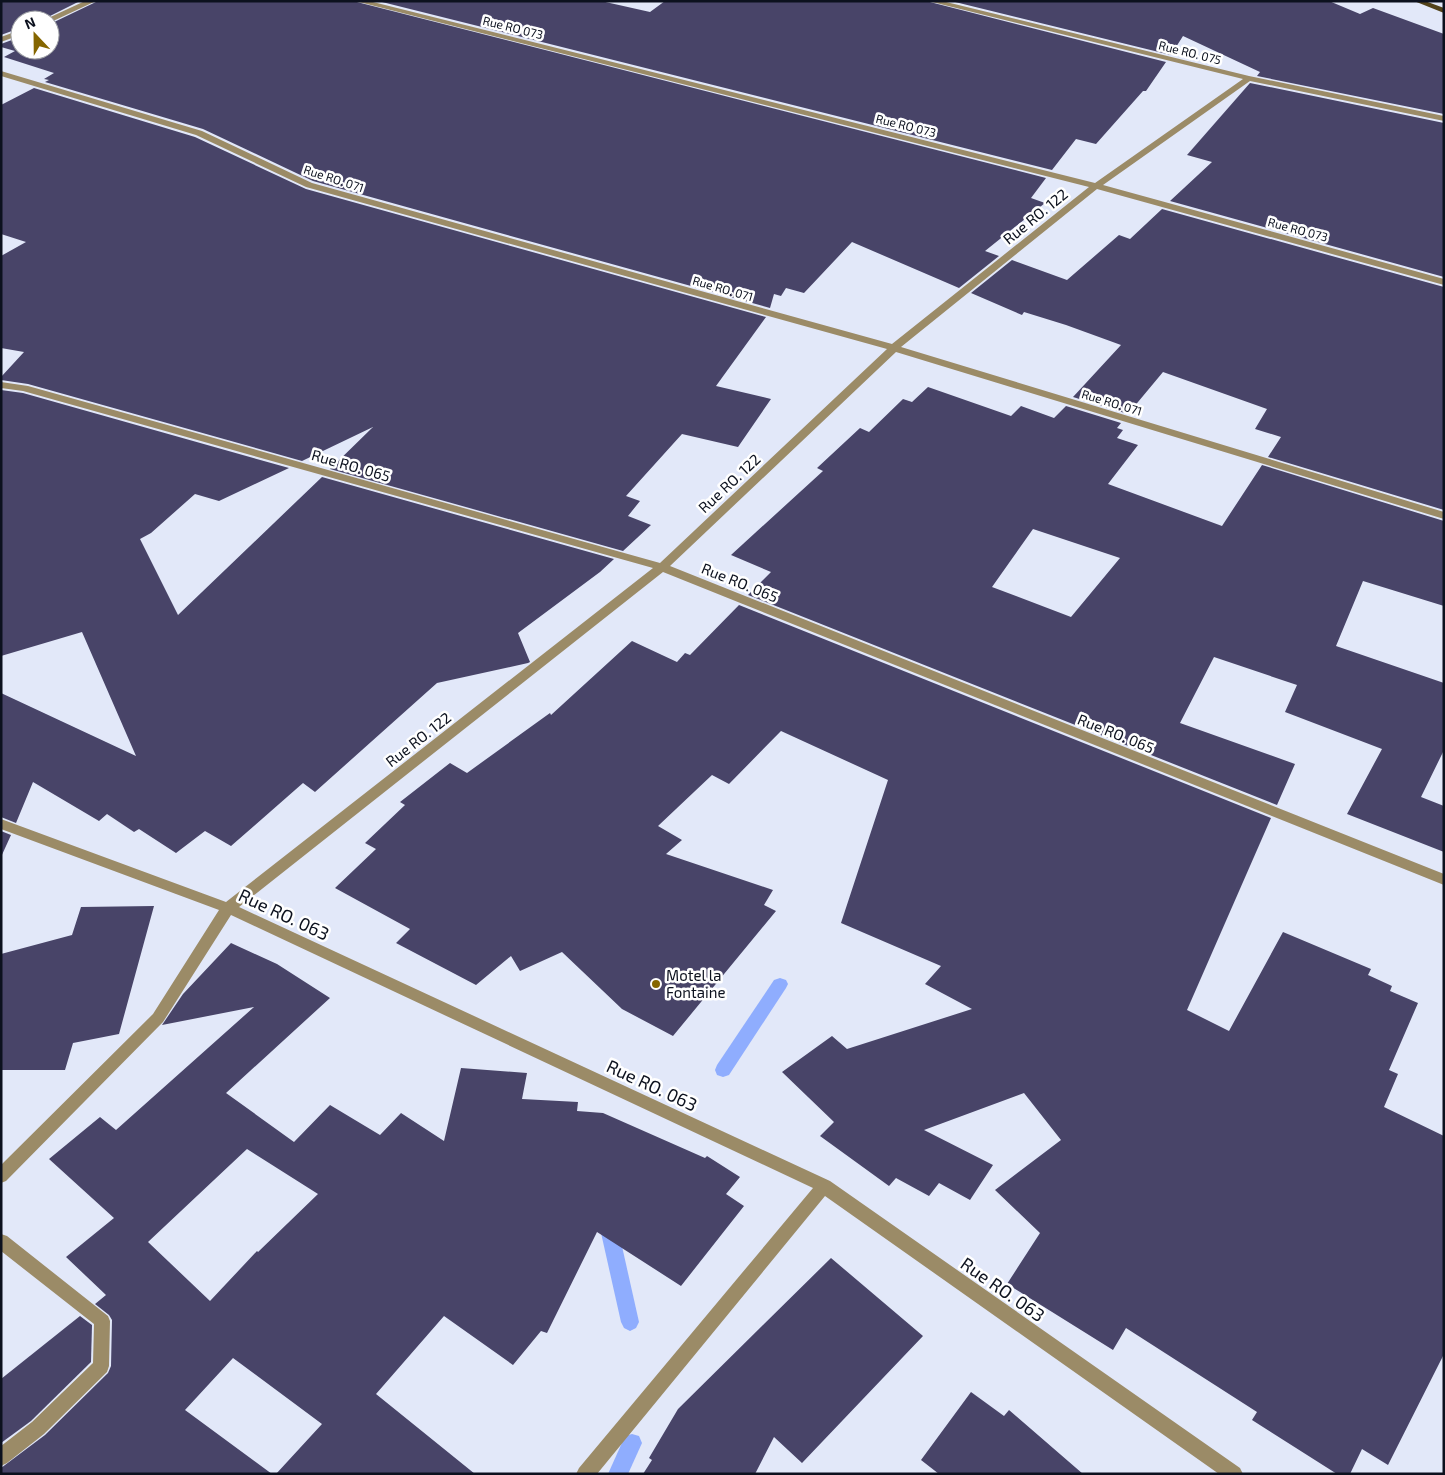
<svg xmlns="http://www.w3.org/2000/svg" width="1445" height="1475" viewBox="0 0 1445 1475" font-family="'Exo 2',sans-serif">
<rect width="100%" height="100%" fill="#e2e8f9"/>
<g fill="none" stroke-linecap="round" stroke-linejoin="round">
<g fill="#8fadfe" fill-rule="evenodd">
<path d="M780,978L786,980L788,984L786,988L729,1075L723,1077L717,1075L715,1070L717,1065L774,980Z"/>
<path d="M608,1216L614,1218L617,1224L639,1322L636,1328L630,1331L624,1328L621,1322L599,1224L602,1218Z"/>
<path d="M632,1434L639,1436L642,1443L628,1474H608L625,1436Z"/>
</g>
</g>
<g fill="#484468" fill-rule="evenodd">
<path d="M1,1H80L42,20H20V28L1,35Z"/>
<path d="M98,1H353L1046,178L1031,198L1045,203L985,251L999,256L959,288L852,242L804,293L786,288L781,296L774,294L770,308L313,181L203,129L45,82L49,80L44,79L54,73L4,57L15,51L1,47V44L20,37V50H50V24Z"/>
<path d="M378,1H601L650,12L665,1H926L1166,62L1146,91H1143L1096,144L1076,139L1052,170Z"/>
<path d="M951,1H1329L1360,14L1373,8L1444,34V114L1257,76L1260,72L1183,36L1171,55Z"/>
<path d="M1250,83L1444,123V277L1170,201L1212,162L1187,155Z"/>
<path d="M34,88L195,137L306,189L766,317L716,386L771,399L738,447L682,434L626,496L640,501L628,516L651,525L623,551L330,469L373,427L302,461L28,384L1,380V377L24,352L1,348V256L26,242L1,234V105Z"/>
<path d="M1162,209L1444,287V510L1268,457L1281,437L1255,429L1267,409L1163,372L1128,414L1073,397L1121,345L1066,325L1024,312L1022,315L971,293L1012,260L1067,280L1119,235L1130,239Z"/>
<path d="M928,387L1011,416L1021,406L1054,418L1066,406L1121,423L1117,428L1123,430L1117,438L1138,445L1108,484L1222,526L1262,465L1444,521V606L1363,581L1336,646L1444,683V750L1421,797L1444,806V852L1347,814L1382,749L1285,712L1297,685L1214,657L1180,723L1295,764L1277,805L748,595L771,572L731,555L823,471L817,468L860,428L869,432L903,399L912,402ZM1033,529L1120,558L1071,617L992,587Z"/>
<path d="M1,390L23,393L289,468L219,501L195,494L151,533L140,539L178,615L322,477L614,559L600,572L518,633L530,662L528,663L437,683L315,792L303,783L231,846L205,831L176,853L139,829L134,832L107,814L99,821L33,782L16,823L1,817V693L136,756L82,632L1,656Z"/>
<path d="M739,605L1271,818L1187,1010L1229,1031L1283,932L1371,969L1368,975L1392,986L1390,991L1418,1003L1389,1070L1398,1074L1384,1107L1444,1136V1354L1388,1465L1362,1449L1350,1474H1337L1252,1420L1257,1412L1126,1328L1113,1350L1007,1284L1040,1233L995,1190L1061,1140L1024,1093L924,1130L993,1165L970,1200L939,1183L929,1196L896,1178L889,1186L820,1136L834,1122L782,1072L832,1036L847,1049L972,1009L925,984L941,966L841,923L888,780L781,731L729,784L712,775L658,826L682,840L666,854L773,890L764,905L776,911L673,1036L622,1009L562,952L520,971L511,956L476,985L396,943L410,929L335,888L376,849L365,843L405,805L400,802L450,763L467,773L550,713L551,715L632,641L677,662L685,653L690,655Z"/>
<path d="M1,831L11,835L1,857Z"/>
<path d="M154,906L119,1034L73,1043L65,1070H1V954L72,935L81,907Z"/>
<path d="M231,943L277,964L330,998L226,1093L294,1142L330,1105L380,1135L401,1113L444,1141L461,1068L527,1073L522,1099L578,1102L577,1111L603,1113L705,1158L707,1156L740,1177L726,1194L744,1206L681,1286L597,1232L547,1333L541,1331L513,1365L444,1316L376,1394L475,1474H276L322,1424L233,1358L185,1410L272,1474H1V1468L45,1435L108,1373L111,1366L112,1320L109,1315L95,1304L106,1295L66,1257L114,1218L49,1159L100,1117L116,1130L254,1007L162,1025L183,994ZM247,1149L318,1194L258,1252L257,1251L210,1301L148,1242Z"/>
<path d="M831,1258L923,1336L802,1463L774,1437L755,1474H643L652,1460L649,1458L678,1409Z"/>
<path d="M80,1316L92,1325L91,1362L31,1421L1,1443V1379Z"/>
<path d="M971,1392L1004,1416L1009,1410L1083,1474H939L921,1460Z"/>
</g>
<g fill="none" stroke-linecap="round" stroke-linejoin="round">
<g fill="#9b8b67" fill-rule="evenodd">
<path d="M85,1H96L51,22L44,20Z"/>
<path d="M355,1H369L1095,183L1243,79L928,1H942L1249,76L1444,116V121L1250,81L1103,185L1444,279V285L1097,189L901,347L1444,512V519L896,352L670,566L1444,874V885L663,572L239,907L830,1181L1240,1468L1243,1474H1219L825,1196L597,1474H576L579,1468L813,1188L231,915L163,1022L6,1181L1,1183V1165L153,1014L219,910L1,829V819L226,902L653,568L23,391L1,388V382L28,386L660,563L887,349L306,187L196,135L1,76V71L202,131L312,183L892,344L1089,187Z"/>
<path d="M20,30V35L1,42V37Z"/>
<path d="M1,1234L7,1236L108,1316L110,1321L109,1366L107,1372L44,1434L7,1463L1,1466V1446L32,1422L93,1363L94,1324L1,1251Z"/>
</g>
<path fill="#524219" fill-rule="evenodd" d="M1414,1H1425L1444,8V13Z"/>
</g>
<circle fill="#856600" stroke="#fff" stroke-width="2" cx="656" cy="984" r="5"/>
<g text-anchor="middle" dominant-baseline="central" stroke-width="5" stroke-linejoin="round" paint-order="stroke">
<g font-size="12" fill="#0c111e" stroke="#fff">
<text transform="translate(513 27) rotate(14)">Rue RO 073</text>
<text transform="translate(1190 52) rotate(14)">Rue RO. 075</text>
<text transform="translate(906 125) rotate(14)">Rue RO 073</text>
<text transform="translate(334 178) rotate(18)">Rue RO. 071</text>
<text transform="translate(1298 229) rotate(15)">Rue RO 073</text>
<text transform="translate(723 288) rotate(16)">Rue RO. 071</text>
<text transform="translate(1112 402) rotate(17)">Rue RO. 071</text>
</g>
<g font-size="15" fill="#0c111e" stroke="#fff">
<text transform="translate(1035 216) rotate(-39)">Rue RO. 122</text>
<text transform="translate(351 465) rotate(16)">Rue RO. 065</text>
<text transform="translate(729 483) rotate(-43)">Rue RO. 122</text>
<text transform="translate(740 582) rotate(22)">Rue RO. 065</text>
<text transform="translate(1116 733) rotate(22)">Rue RO. 065</text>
<text transform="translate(418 739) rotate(-38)">Rue RO. 122</text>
</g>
<g font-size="15" fill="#0c111e" stroke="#fff" text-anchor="start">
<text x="666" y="975">Motel la<tspan x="666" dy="17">Fontaine</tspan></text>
</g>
<g font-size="18" fill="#0c111e" stroke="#fff">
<text transform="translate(284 914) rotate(25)">Rue RO. 063</text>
<text transform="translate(652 1085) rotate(25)">Rue RO. 063</text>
<text transform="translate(1003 1289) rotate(35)">Rue RO. 063</text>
</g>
</g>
<rect width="1445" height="1475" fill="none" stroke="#0c111e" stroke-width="5"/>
<g transform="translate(35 35) rotate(338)"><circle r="24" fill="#ffffff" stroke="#9ea0a5"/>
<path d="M0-4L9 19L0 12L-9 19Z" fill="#856600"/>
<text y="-8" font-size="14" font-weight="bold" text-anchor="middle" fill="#0c111e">N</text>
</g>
</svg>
